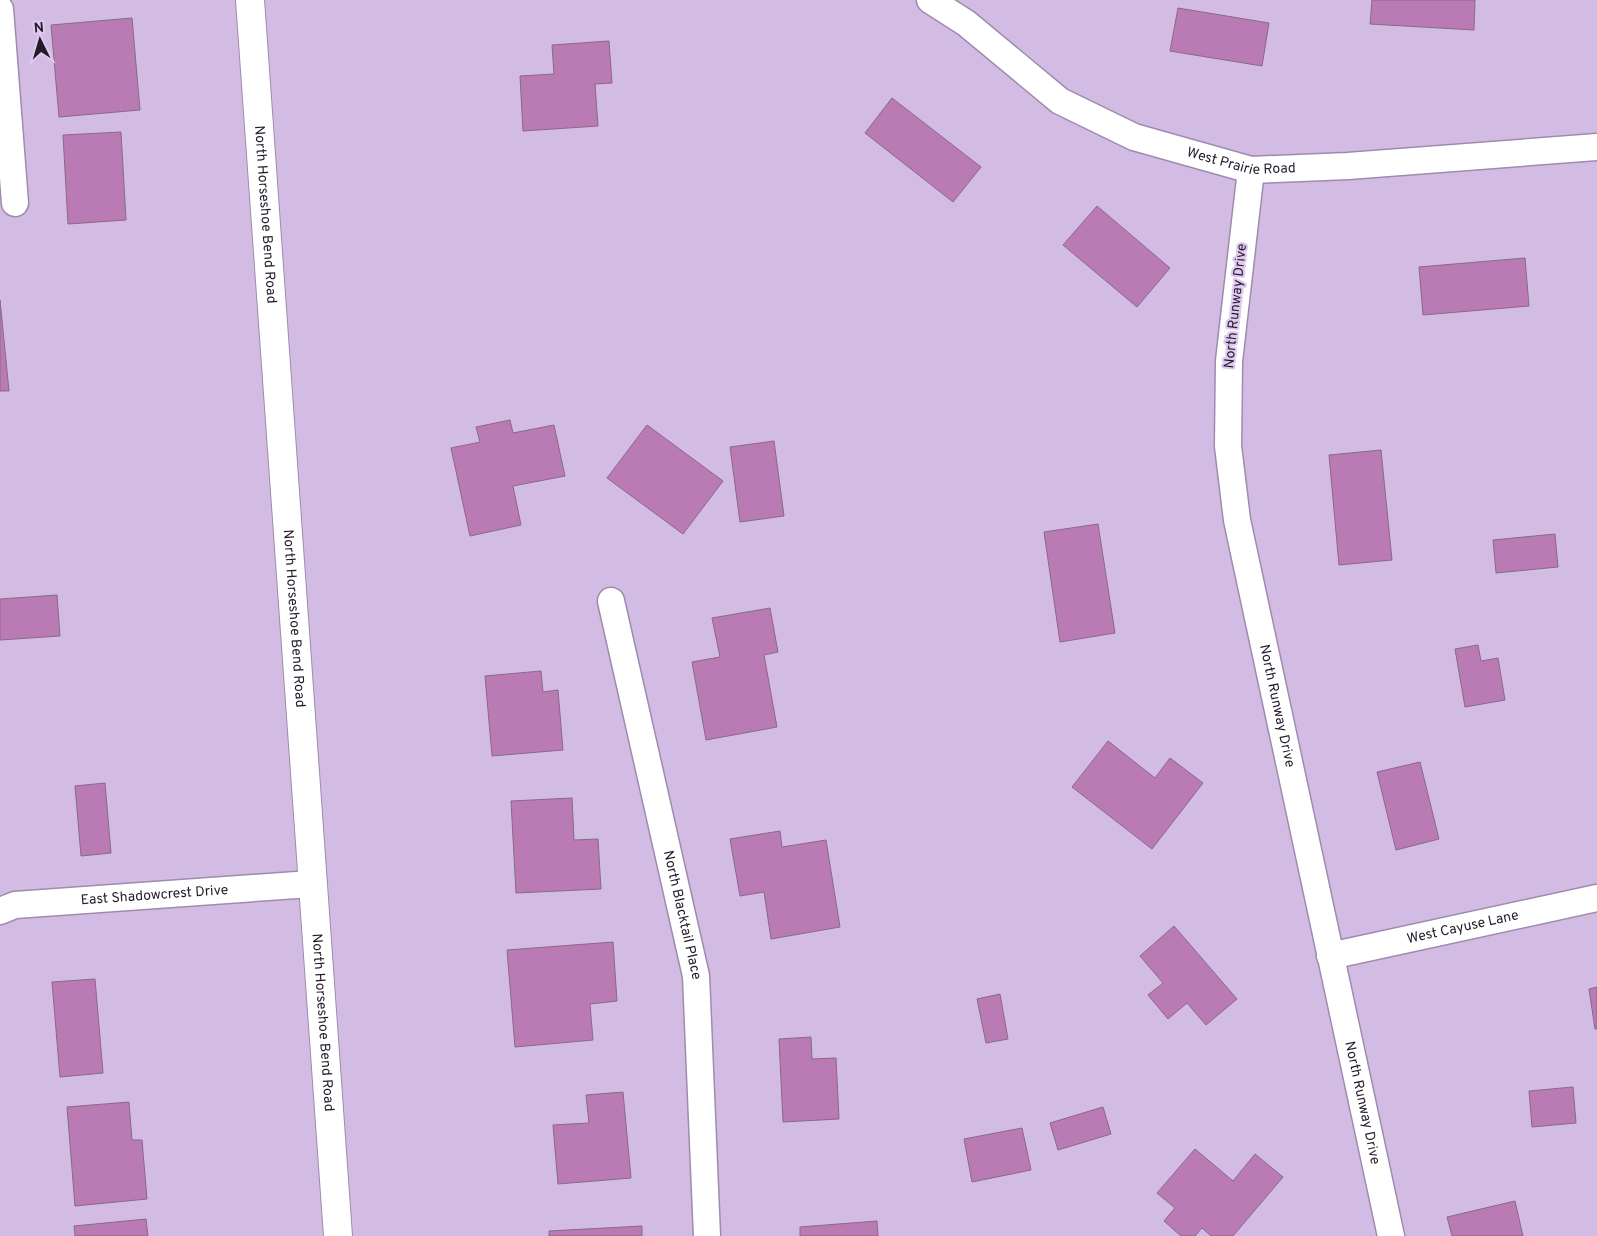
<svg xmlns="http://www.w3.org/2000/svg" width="1597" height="1236" viewBox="0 0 1597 1236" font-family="Overpass,sans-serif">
<rect width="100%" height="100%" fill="#d2bce3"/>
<g fill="#ba7bb4" stroke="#896985">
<path d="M1372,0H1475L1474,30L1370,24Z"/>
<path d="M1178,8L1269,23L1262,66L1170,51Z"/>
<path d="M132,18L140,110L59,117L51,25Z"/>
<path d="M609,41L612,83L595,84L598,126L523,131L520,76L554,74L552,45Z"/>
<path d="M892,98L981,167L953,202L865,133Z"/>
<path d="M121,132L126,220L68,224L63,135Z"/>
<path d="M1097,206L1170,268L1137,307L1063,245Z"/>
<path d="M1525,258L1529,306L1423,315L1419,267Z"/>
<path d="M0,300L9,391H0Z"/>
<path d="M510,420L513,433L554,425L565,476L513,486L521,525L470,536L451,448L480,442L476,427Z"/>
<path d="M647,425L723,481L683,534L607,478Z"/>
<path d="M774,441L784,516L740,522L730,447Z"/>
<path d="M1381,450L1392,560L1339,565L1329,455Z"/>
<path d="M1098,524L1115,633L1060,642L1044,532Z"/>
<path d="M1555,534L1558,567L1496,573L1493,540Z"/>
<path d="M57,595L60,636L0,640V599Z"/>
<path d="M770,608L778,652L764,655L777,727L706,740L692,662L720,657L712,618Z"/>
<path d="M1478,645L1481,661L1498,658L1505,700L1465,707L1455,649Z"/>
<path d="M541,671L543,692L558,690L563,750L492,756L485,676Z"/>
<path d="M1108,741L1155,778L1170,758L1203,783L1152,849L1072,787Z"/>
<path d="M1420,762L1439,839L1396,850L1377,772Z"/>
<path d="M105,783L111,853L81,856L75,786Z"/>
<path d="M572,798L574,840L598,839L601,889L516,893L511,801Z"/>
<path d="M780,831L782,847L826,840L840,927L771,939L764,892L740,896L730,839Z"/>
<path d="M1174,926L1237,999L1206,1025L1187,1003L1168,1019L1148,995L1163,983L1140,956Z"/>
<path d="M613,942L617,1001L590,1004L593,1040L515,1047L507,950Z"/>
<path d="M95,979L103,1073L60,1077L52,982Z"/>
<path d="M1597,987V1029H1595L1589,989Z"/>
<path d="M1000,994L1008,1039L986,1043L977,999Z"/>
<path d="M811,1037L812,1059L836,1058L839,1119L783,1122L779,1039Z"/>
<path d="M1573,1087L1576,1123L1532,1127L1529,1091Z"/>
<path d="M623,1092L631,1178L558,1184L553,1125L589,1123L586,1095Z"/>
<path d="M129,1102L132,1140H142L147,1199L75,1206L67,1107Z"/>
<path d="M1103,1107L1111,1134L1058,1150L1050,1123Z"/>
<path d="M1022,1128L1031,1170L972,1182L964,1139Z"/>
<path d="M1195,1149L1233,1181L1255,1154L1283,1177L1233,1236H1211L1202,1228L1195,1236H1181L1164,1221L1175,1208L1157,1193Z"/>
<path d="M1515,1201L1523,1236H1452L1447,1217Z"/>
<path d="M146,1219L148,1236H75L74,1226Z"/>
<path d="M877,1221L878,1236H800V1227Z"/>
<path d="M642,1226V1236H549V1231Z"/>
</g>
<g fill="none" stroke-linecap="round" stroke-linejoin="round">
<g stroke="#9f8baf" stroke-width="29">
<g id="street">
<path id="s1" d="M930,0L966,23L1060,101L1134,137L1251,170L1348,166L1597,147"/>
<path d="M0,9L15,203"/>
<path id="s2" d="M1251,170L1229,361L1228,446L1237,520L1391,1236"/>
<path id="s3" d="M611,601L696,976L707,1236"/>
<path id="s4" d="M0,911L15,905L311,884"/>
<path id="s5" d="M1330,956L1597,898"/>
</g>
</g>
<g stroke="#9f8baf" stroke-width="30">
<g id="secondary">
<path id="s6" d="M250,0L338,1236"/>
</g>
</g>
<use href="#street" stroke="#fff" stroke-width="26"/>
<use href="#secondary" stroke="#fff" stroke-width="28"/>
</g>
<g text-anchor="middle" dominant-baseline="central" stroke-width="4.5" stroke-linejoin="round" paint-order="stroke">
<g font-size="14" fill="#231b29" stroke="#dfc9f0">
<text stroke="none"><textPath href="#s1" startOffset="358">West Prairie Road</textPath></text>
<text stroke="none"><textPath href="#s6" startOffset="215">North Horseshoe Bend Road</textPath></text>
<text transform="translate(1236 306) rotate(-84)">North Runway Drive</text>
<text stroke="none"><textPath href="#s6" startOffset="620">North Horseshoe Bend Road</textPath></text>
<text stroke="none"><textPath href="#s2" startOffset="542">North Runway Drive</textPath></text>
<text stroke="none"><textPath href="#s4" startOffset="156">East Shadowcrest Drive</textPath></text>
<text stroke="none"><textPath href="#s3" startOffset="322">North Blacktail Place</textPath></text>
<text stroke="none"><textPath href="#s5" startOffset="136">West Cayuse Lane</textPath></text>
<text stroke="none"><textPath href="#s6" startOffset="1025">North Horseshoe Bend Road</textPath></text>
<text stroke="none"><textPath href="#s2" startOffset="948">North Runway Drive</textPath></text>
</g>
</g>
<g transform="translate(40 40) rotate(355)" stroke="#dfc9f0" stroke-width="4" paint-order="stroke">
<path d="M0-4L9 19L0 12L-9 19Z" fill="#231b29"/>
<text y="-8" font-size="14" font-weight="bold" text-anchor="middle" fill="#231b29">N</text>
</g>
</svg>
